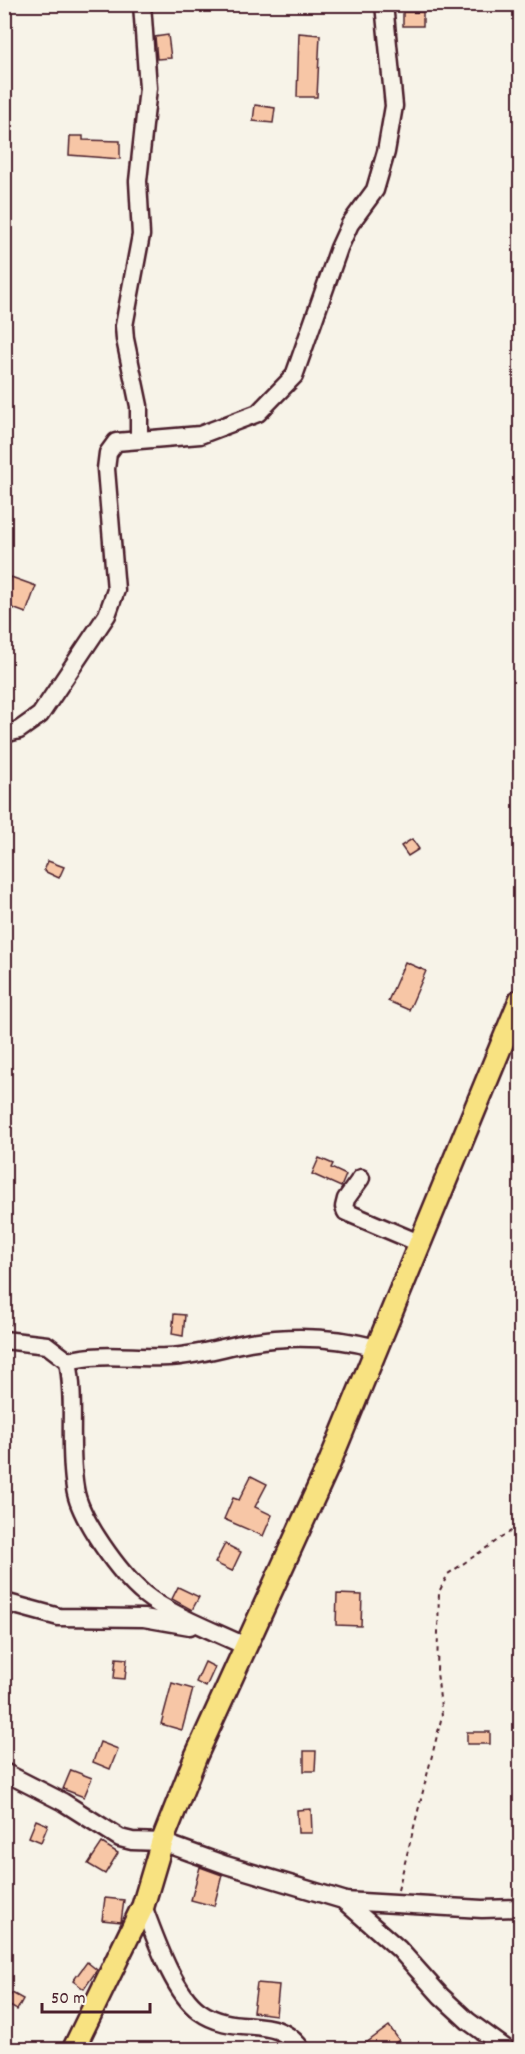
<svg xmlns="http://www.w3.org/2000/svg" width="525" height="2054" viewBox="0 0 525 2054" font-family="Dekko,sans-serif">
<rect width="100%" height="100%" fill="#f7f3e8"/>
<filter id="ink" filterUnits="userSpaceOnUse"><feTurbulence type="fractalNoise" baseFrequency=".0167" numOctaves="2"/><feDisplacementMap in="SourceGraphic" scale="12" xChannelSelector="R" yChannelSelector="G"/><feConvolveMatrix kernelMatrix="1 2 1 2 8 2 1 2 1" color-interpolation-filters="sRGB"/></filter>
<g filter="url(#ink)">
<g fill="#f7c6a6" stroke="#4a1f2b" stroke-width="1.5">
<rect x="403" y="12" width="20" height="14"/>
<path d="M299,33L320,35L317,97H297Z"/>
<path d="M168,35L171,58L157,59L155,37Z"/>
<path d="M255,105L275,108L273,123L253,121Z"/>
<path d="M70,136H83V140L120,141V159L69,155Z"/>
<path d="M11,577L36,586L26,613L4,605V593Z"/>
<path d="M412,839L419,849L408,856L401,846Z"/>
<path d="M48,861L64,867L59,878L44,871Z"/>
<path d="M405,962L426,971L409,1010L388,1001Z"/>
<path d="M319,1158L333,1164L331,1168L346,1175L341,1187L312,1174Z"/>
<path d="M174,1314L185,1315L183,1336L172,1334Z"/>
<path d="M251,1476L267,1484L255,1507L272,1515L263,1536L224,1519L233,1498L239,1500Z"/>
<path d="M225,1544L241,1552L232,1571L215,1563Z"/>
<path d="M178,1587L199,1597L192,1610L172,1599Z"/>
<path d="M337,1594L362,1595L361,1626L336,1625Z"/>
<path d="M116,1658L127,1659L125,1679L114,1678Z"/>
<path d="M205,1662L215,1667L206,1687L196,1682Z"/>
<path d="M172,1683L193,1689L182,1730L161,1724Z"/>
<rect x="467" y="1732" width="23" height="12"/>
<path d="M100,1742L118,1749L110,1769L93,1762Z"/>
<path d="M304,1751H316L315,1771H304Z"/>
<path d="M71,1770L92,1778L84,1797L63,1789Z"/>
<path d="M311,1809L312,1833H298L297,1810Z"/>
<path d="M36,1820L48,1825L41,1842L29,1837Z"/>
<path d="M102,1843L118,1853L105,1874L88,1864Z"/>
<path d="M200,1867L222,1875L214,1906L191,1900Z"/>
<path d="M105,1898L124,1900L121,1922L102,1920Z"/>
<path d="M87,1962L97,1970L84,1989L73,1981Z"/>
<path d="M257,1983L279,1985L276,2015L253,2012Z"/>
<path d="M12,1993L23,1999L17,2010L6,2004Z"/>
<path d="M389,2026L399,2040L387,2049H358Z"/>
</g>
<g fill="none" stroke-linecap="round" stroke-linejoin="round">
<g stroke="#4a1f2b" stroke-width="21">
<g id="minor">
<path d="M139,439V406L125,339L124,326L141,235L138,181L148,88L142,4"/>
<path d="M4,734L19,730L40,715L107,615L116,590L106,469L108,453L116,442L200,435L258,413L294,376L339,248L350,224L375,190L386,152L394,106L384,4"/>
<path d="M361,1178L346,1199L344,1207L346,1212L419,1243"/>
<path d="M4,1340L47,1345L68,1361C76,1403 68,1446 75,1488C79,1518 120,1574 144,1594C170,1615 214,1631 245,1646"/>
<path d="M68,1361C101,1352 135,1359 168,1357C196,1356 223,1347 250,1342C293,1335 336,1337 377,1348"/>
<path d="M4,1602L59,1617L144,1618L190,1626"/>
<path d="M4,1772L63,1802L120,1838L132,1841L162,1842L226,1865L343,1900L399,1949L441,1996L468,2021L508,2050"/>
<path d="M344,1901L482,1909L520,1908"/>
<path d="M143,1906C155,1937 173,1992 199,2011C236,2038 275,2011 302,2050"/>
</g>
</g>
<g stroke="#4a1f2b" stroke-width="26">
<path id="major" d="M73,2050L143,1906L162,1842L196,1756L329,1464L520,1000"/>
</g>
<g stroke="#4a1f2b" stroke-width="2" stroke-dasharray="4.5 4.5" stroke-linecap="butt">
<path d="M4,1318L11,1325"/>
<path d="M398,1890L442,1716L437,1672L439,1592L448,1574L520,1525"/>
<path d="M517,2039L520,2018"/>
</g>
<use href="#minor" stroke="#f7f3e8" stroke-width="16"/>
<use href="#major" stroke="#f8e281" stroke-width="21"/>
</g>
</g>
<rect width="525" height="2054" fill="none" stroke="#f7f3e8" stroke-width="24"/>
<rect x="12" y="12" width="501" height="2030" fill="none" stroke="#4a1f2b" stroke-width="2" filter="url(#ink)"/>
<path d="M42 2003v9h108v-9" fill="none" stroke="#4a1f2b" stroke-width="3"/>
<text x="51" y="2003" font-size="18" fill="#4a1f2b" stroke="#f7f3e8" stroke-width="4.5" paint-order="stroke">50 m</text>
</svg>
